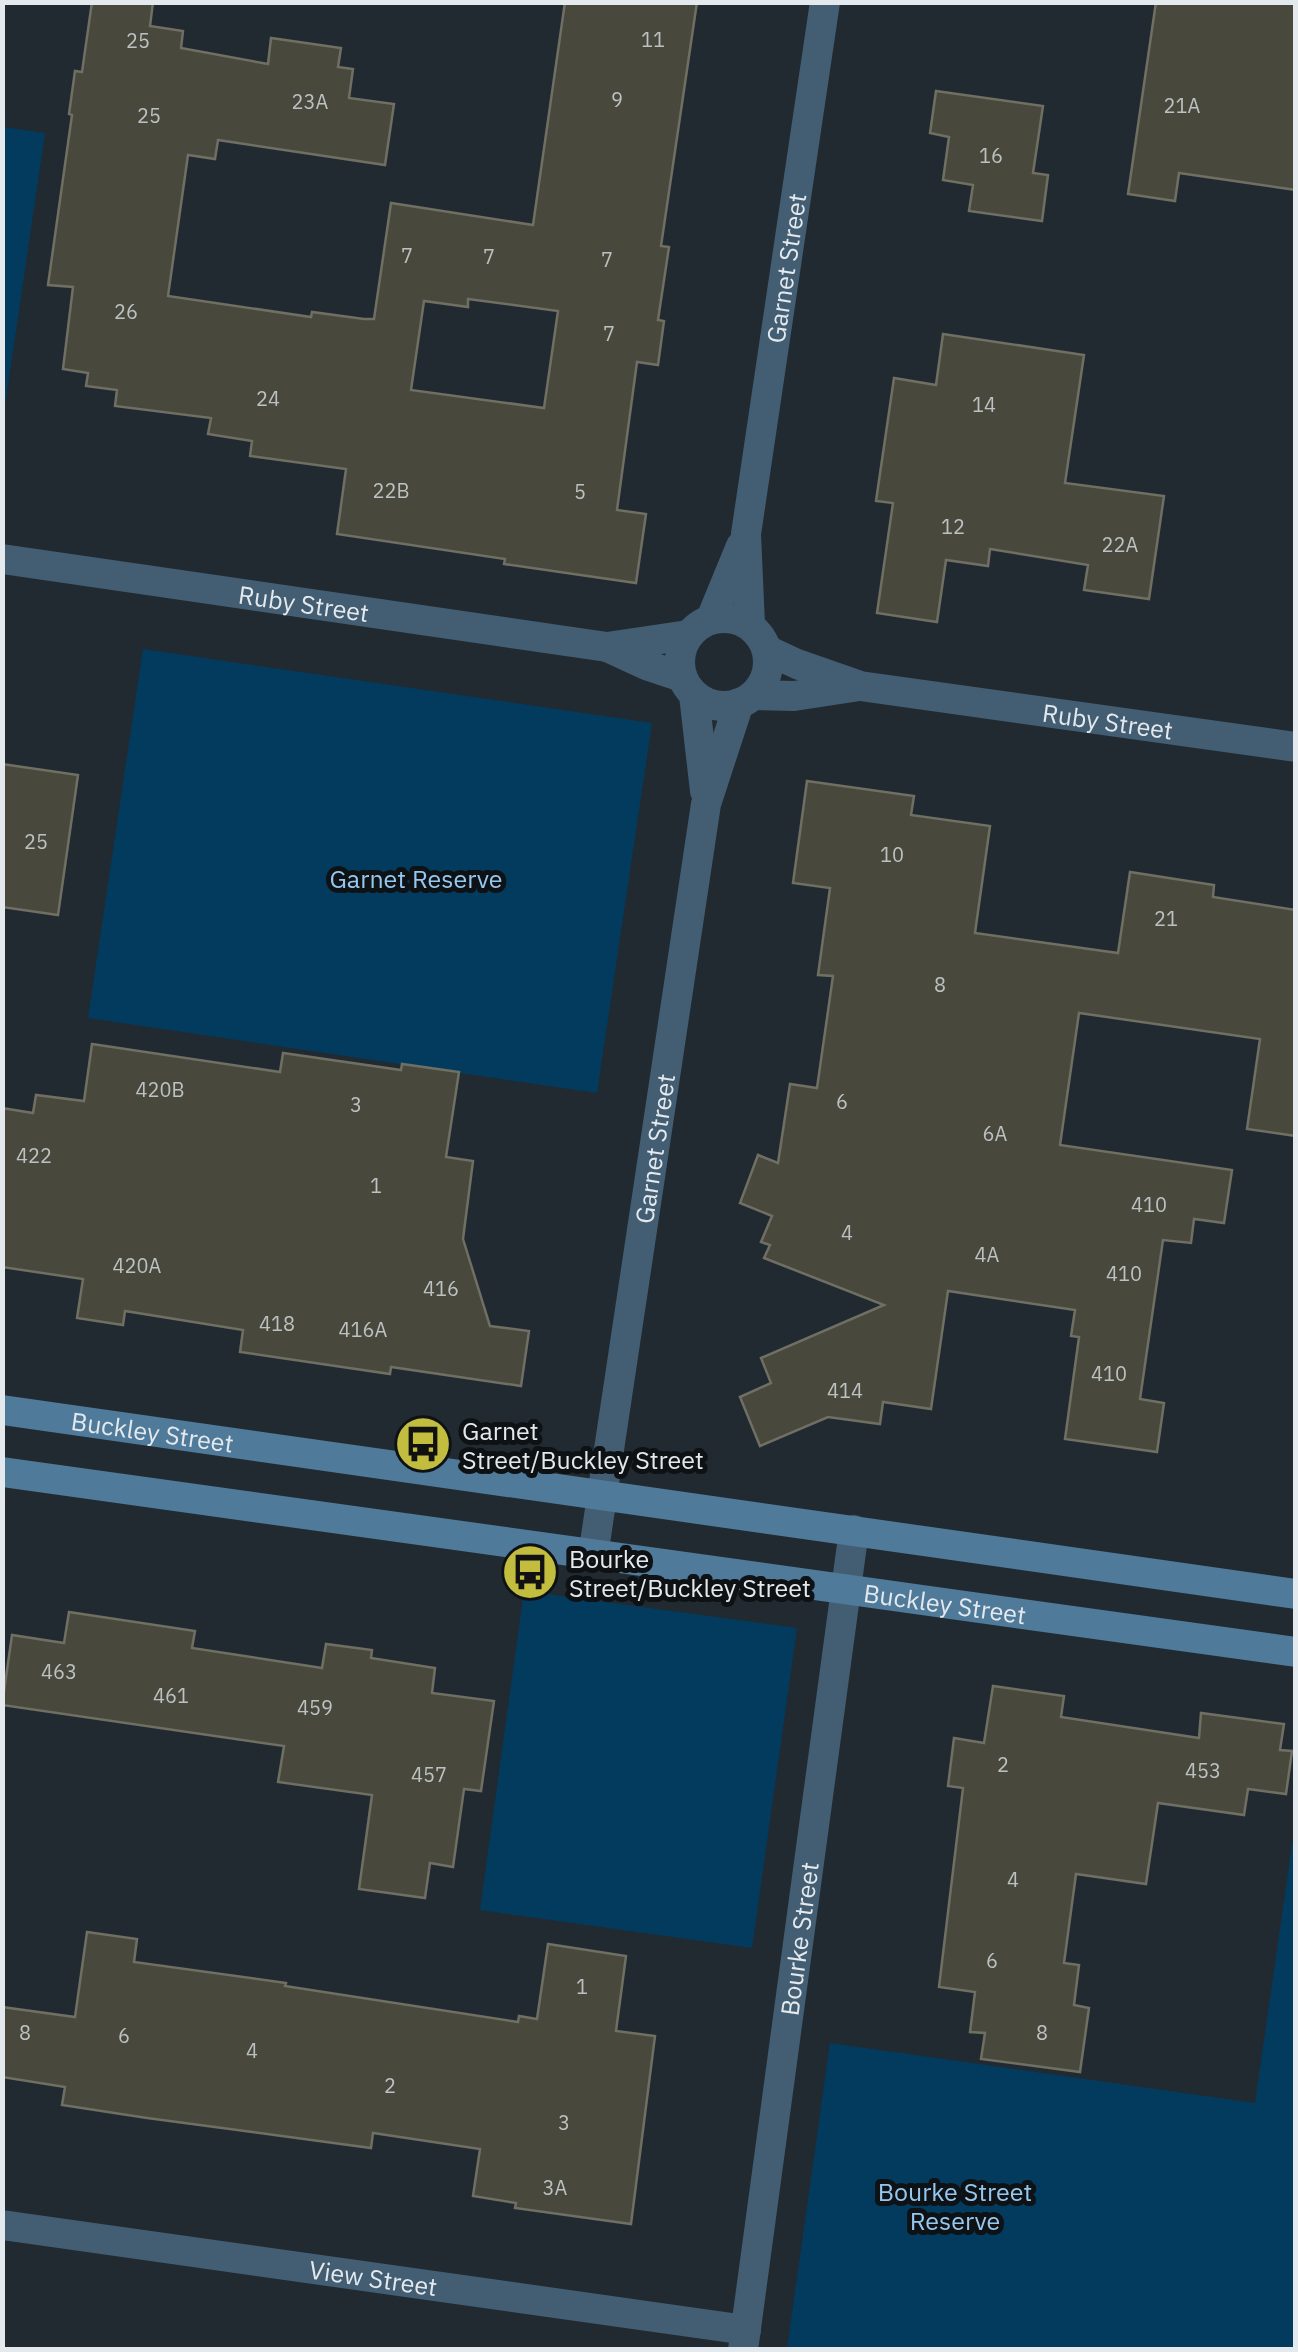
<svg xmlns="http://www.w3.org/2000/svg" width="1298" height="2352" viewBox="0 0 1298 2352" font-family="'IBM Plex Sans',sans-serif">
<rect width="100%" height="100%" fill="#212a31"/>
<g fill="#033b5e">
<path d="M3,127L45,133L3,419L2,127Z"/>
<path d="M143,649L652,723L597,1093L88,1018Z"/>
<path d="M524,1591L797,1628L752,1948L480,1910Z"/>
<path d="M1295,1824V2349H787L830,2043L1255,2103Z"/>
</g>
<g fill="#48483d" stroke="#6f6f63" stroke-width="2.5" fill-rule="evenodd">
<path d="M92,2H153L150,26L183,31L181,48L268,64L271,38L341,48L338,67L353,69L349,98L394,104L385,165L218,140L215,159L188,155L168,296L311,317L312,312L364,319H374L391,203L533,225L565,2H697L661,246L669,247L658,320L664,321L658,365L637,362L617,510L646,514L636,583L504,564L505,559L337,534L346,469L250,456L252,441L208,434L211,418L115,406L117,390L86,386L88,373L63,369L73,287L48,285L72,115L69,114L75,71L82,72ZM468,299L558,311L544,408L411,390L424,301L468,307Z"/>
<path d="M1156,2H1296V190L1179,173L1175,201L1128,194Z"/>
<path d="M936,91L1043,106L1033,173L1048,175L1042,221L969,211L973,185L943,180L949,137L930,133Z"/>
<path d="M943,334L1084,355L1065,483L1164,496L1149,599L1084,590L1088,565L990,549L988,566L946,560L937,622L877,613L893,503L876,501L894,378L936,385Z"/>
<path d="M2,764L78,775L58,915L2,907Z"/>
<path d="M807,781L914,796L911,815L990,826L975,933L1118,953L1130,872L1214,885L1213,897L1296,910V1136L1247,1129L1260,1039L1079,1013L1060,1145L1232,1170L1224,1223L1194,1219L1191,1243L1163,1240L1140,1399L1164,1403L1157,1452L1065,1439L1079,1337L1071,1336L1075,1310L948,1291L931,1409L883,1402L880,1424L828,1417L760,1446L740,1397L771,1383L761,1358L884,1305L764,1258L770,1245L761,1242L772,1216L740,1203L758,1155L778,1163L790,1084L817,1088L833,976L818,975L830,888L793,883Z"/>
<path d="M92,1044L280,1072L283,1053L401,1070L402,1064L459,1072L446,1157L473,1161L463,1239L490,1326L529,1331L521,1386L391,1367L390,1374L240,1352L243,1330L125,1311L123,1325L77,1318L83,1279L2,1267V1108L33,1113L36,1095L84,1101Z"/>
<path d="M69,1612L195,1631L192,1648L322,1668L326,1644L372,1650L371,1658L435,1668L432,1693L494,1701L481,1791L464,1789L453,1867L430,1863L425,1898L359,1889L372,1795L278,1782L284,1746L2,1705L12,1635L64,1643Z"/>
<path d="M993,1686L1064,1696L1061,1717L1199,1738L1201,1713L1284,1724L1280,1750L1292,1751L1286,1794L1248,1789L1244,1815L1158,1803L1146,1884L1076,1874L1064,1963L1079,1965L1074,2005L1089,2008L1080,2072L981,2059L985,2033L970,2032L975,1992L939,1987L963,1788L948,1786L954,1738L984,1743Z"/>
<path d="M87,1932L137,1939L134,1962L286,1983L285,1986L518,2022L519,2016L537,2019L548,1944L626,1956L616,2031L655,2036L631,2224L515,2208L516,2203L473,2196L480,2149L373,2133L371,2148L147,2118L62,2105L65,2087L2,2077V2007L75,2017Z"/>
</g>
<g fill="none" stroke-linecap="round" stroke-linejoin="round">
<g stroke="#435d72" stroke-width="30">
<path id="s1" d="M2,559L607,647L688,635"/>
<circle cx="724" cy="662" r="44"/>
<path d="M711,619L741,546"/>
<path id="s2" d="M750,625L746,534L825,2"/>
<path d="M607,647L646,665L682,677"/>
<path id="s3" d="M767,650L797,664L860,686L1296,747"/>
<path d="M694,695L705,791"/>
<path d="M754,695L794,696L853,687"/>
<path id="s4" d="M593,1556L706,804L739,703"/>
<path id="s5" d="M2,2225L746,2330"/>
<path id="s6" d="M743,2350L854,1530"/>
</g>
<g stroke="#507a9a" stroke-width="30">
<path id="s7" d="M2,1410L1296,1594"/>
<path id="s8" d="M2,1472L1296,1652"/>
</g>
</g>
<defs>
<g id="bus-disc" transform="scale(2.875)"><circle r="9.5" fill="#c2bd3f" stroke="#0e1215"/><path d="M-5-6H5V4H4V6H2V4H-2V6H-4V4H-5ZM-3.5-4V0h7V-4ZM-3.5 1.2v1.5H-2V1.2ZM2 1.2v1.5H3.5V1.2Z" fill="#111"/></g>
</defs>
<g fill-rule="evenodd">
<use href="#bus-disc" x="423" y="1444"/>
<use href="#bus-disc" x="530" y="1572"/>
</g>
<g text-anchor="middle" dominant-baseline="central" stroke-width="10" stroke-linejoin="round" paint-order="stroke">
<g font-size="20" fill="#bcc1c1">
<text x="653" y="39">11</text>
<text x="138" y="40">25</text>
<text x="617" y="99">9</text>
<text x="310" y="101">23A</text>
<text x="1182" y="105">21A</text>
<text x="149" y="115">25</text>
<text x="991" y="155">16</text>
<text x="407" y="255">7</text>
<text x="489" y="256">7</text>
<text x="607" y="259">7</text>
<text x="126" y="311">26</text>
<text x="609" y="333">7</text>
<text x="268" y="398">24</text>
<text x="984" y="404">14</text>
<text x="391" y="490">22B</text>
<text x="580" y="491">5</text>
<text x="953" y="526">12</text>
<text x="1120" y="544">22A</text>
<text x="36" y="841">25</text>
<text x="892" y="854">10</text>
<text x="1166" y="918">21</text>
<text x="940" y="984">8</text>
<text x="160" y="1089">420B</text>
<text x="842" y="1101">6</text>
<text x="356" y="1104">3</text>
<text x="995" y="1133">6A</text>
<text x="34" y="1155">422</text>
<text x="376" y="1185">1</text>
<text x="1149" y="1204">410</text>
<text x="847" y="1232">4</text>
<text x="987" y="1254">4A</text>
<text x="137" y="1265">420A</text>
<text x="1124" y="1273">410</text>
<text x="441" y="1288">416</text>
<text x="277" y="1323">418</text>
<text x="363" y="1329">416A</text>
<text x="1109" y="1373">410</text>
<text x="845" y="1390">414</text>
<text x="59" y="1671">463</text>
<text x="171" y="1695">461</text>
<text x="315" y="1707">459</text>
<text x="1003" y="1764">2</text>
<text x="1203" y="1770">453</text>
<text x="429" y="1774">457</text>
<text x="1013" y="1879">4</text>
<text x="992" y="1960">6</text>
<text x="582" y="1986">1</text>
<text x="25" y="2032">8</text>
<text x="1042" y="2032">8</text>
<text x="124" y="2035">6</text>
<text x="252" y="2050">4</text>
<text x="390" y="2085">2</text>
<text x="564" y="2122">3</text>
<text x="555" y="2187">3A</text>
</g>
<g font-size="25" fill="#e3e9ed" stroke="#0e1215">
<text stroke="none"><textPath href="#s2" startOffset="360">Garnet Street</textPath></text>
<text stroke="none"><textPath href="#s1" startOffset="305">Ruby Street</textPath></text>
<text stroke="none"><textPath href="#s3" startOffset="350">Ruby Street</textPath></text>
<text stroke="none"><textPath href="#s4" startOffset="412">Garnet Street</textPath></text>
<text stroke="none"><textPath href="#s7" startOffset="152">Buckley Street</textPath></text>
<text stroke="none"><textPath href="#s8" startOffset="952">Buckley Street</textPath></text>
<text stroke="none"><textPath href="#s6" startOffset="415">Bourke Street</textPath></text>
<text stroke="none"><textPath href="#s5" startOffset="375">View Street</textPath></text>
</g>
<g font-size="25" fill="#95c8f1" stroke="#0e1215">
<text x="416" y="878">Garnet Reserve</text>
<text x="955" y="2191">Bourke Street<tspan x="955" dy="29">Reserve</tspan></text>
</g>
<g font-size="25" fill="#e3e9ed" stroke="#0e1215" text-anchor="start">
<text x="462" y="1430">Garnet<tspan x="462" dy="29">Street/Buckley Street</tspan></text>
<text x="569" y="1558">Bourke<tspan x="569" dy="29">Street/Buckley Street</tspan></text>
</g>
</g>
<rect width="1298" height="2352" fill="none" stroke="#e3e9ed" stroke-width="10"/>
</svg>
